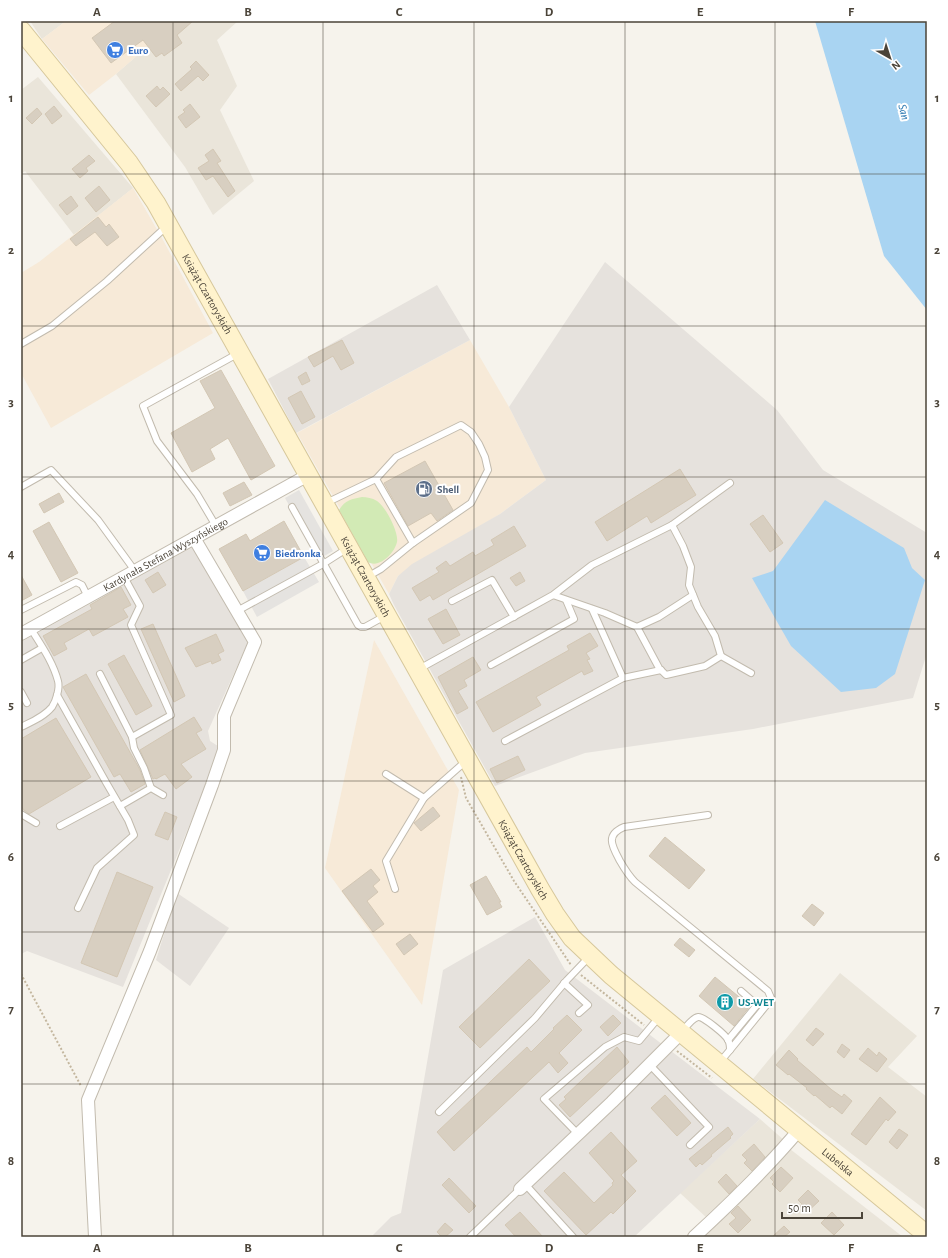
<svg xmlns="http://www.w3.org/2000/svg" width="948" height="1258" viewBox="0 0 948 1258" font-family="'Alegreya Sans',sans-serif">
<rect width="100%" height="100%" fill="#f6f3ec"/>
<g fill="#eae5da">
<path d="M30,21H66L42,39Z"/>
<path d="M177,21H238L217,40L237,86L220,110L254,181L213,215L185,167L116,74Z"/>
<path d="M38,77L133,188L74,235L25,171L21,174V90Z"/>
<path d="M840,973L917,1036L888,1067L927,1097V1211L753,1079Z"/>
<path d="M760,1119L785,1141L708,1219L680,1193Z"/>
<path d="M790,1149L903,1237H707L705,1234Z"/>
</g>
<g fill="#f7ead8">
<path d="M66,21H177L116,74L89,95L42,39Z"/>
<path d="M133,188L163,240L213,333L51,428L21,373V273L39,262Z"/>
<path d="M470,340L509,407L546,480L500,514L398,576L389,594L297,433Z"/>
<path d="M374,640L459,790L422,1005L325,868Z"/>
</g>
<g fill="#e6e2dd">
<path d="M605,262L777,410L823,470L927,533V653L913,698L753,729L585,753L495,786L394,605L389,594L398,576L412,564L500,514L546,480L509,407Z"/>
<path d="M437,285L470,340L296,433L268,379Z"/>
<path d="M193,547L248,642L208,731L210,741L221,748L123,987L27,951L21,954V642Z"/>
<path d="M177,893L229,928L190,986L156,960Z"/>
<path d="M535,917L565,970L760,1119L634,1237H374L373,1235L391,1217L401,1213L443,970Z"/>
</g>
<path fill="#d2eab5" d="M362,497C367,497 372,498 377,501C385,506 399,532 397,542C395,552 380,569 368,562L339,510C345,500 352,499 362,497Z"/>
<g fill="#e5e3e0">
<path d="M299,490L333,551L319,559L285,498Z"/>
<path d="M304,557L319,582L257,617L243,591Z"/>
</g>
<g fill="#a9d4f2">
<path d="M815,21H927V310L884,256Z"/>
<path d="M825,500L904,548L912,568L925,580L895,674L876,688L841,692L791,646L752,578L773,571Z"/>
</g>
<g fill="#d8cfc1" stroke="#d3c7b4">
<path d="M115,21H193L177,35L182,43L164,56L162,53L156,57L143,40L111,63L92,38Z"/>
<path d="M196,61L209,75L203,81L198,76L181,91L175,84L192,69L190,67Z"/>
<path d="M157,86L160,90L163,87L170,94L156,107L146,96Z"/>
<path d="M190,104L200,117L186,128L178,117L185,112L183,110Z"/>
<path d="M54,106L62,116L52,124L45,114Z"/>
<path d="M37,108L42,114L32,124L26,118Z"/>
<path d="M213,149L221,161L217,163L235,191L228,197L213,176L206,180L198,168L209,161L205,155Z"/>
<path d="M89,155L95,161L86,168L88,171L80,178L72,169Z"/>
<path d="M99,186L110,200L96,212L85,198Z"/>
<path d="M71,196L78,206L67,215L59,205Z"/>
<path d="M98,217L106,227L109,224L119,237L107,246L95,232L76,246L70,239Z"/>
<path d="M342,340L354,363L341,370L333,356L314,367L308,357Z"/>
<path d="M221,370L275,466L251,480L228,438L210,449L215,459L192,472L171,433L215,408L200,381Z"/>
<path d="M306,372L310,381L302,385L298,377Z"/>
<path d="M301,391L315,417L302,424L288,398Z"/>
<path d="M425,461L453,510L437,521L431,513L408,526L384,483Z"/>
<path d="M680,469L696,495L651,523L647,516L607,541L595,522Z"/>
<path d="M244,482L252,495L230,506L223,493Z"/>
<path d="M59,493L64,502L44,513L39,504Z"/>
<path d="M763,515L783,543L770,552L750,524Z"/>
<path d="M284,521L304,557L243,591L219,549L246,534L250,541Z"/>
<path d="M49,522L78,573L61,582L33,531Z"/>
<path d="M514,526L526,546L433,600L430,595L420,601L412,588L439,572L436,568L446,561L450,566L473,552L475,556L494,545L491,540Z"/>
<path d="M158,572L166,585L153,593L145,580Z"/>
<path d="M520,572L525,581L516,586L510,578Z"/>
<path d="M21,575L32,595L21,601Z"/>
<path d="M121,587L131,605L123,609L128,617L93,636L89,629L64,643L67,649L54,656L43,636L92,609L90,605Z"/>
<path d="M446,609L460,635L443,644L428,619Z"/>
<path d="M153,624L185,696L174,702L141,629Z"/>
<path d="M590,633L598,646L586,653L590,659L587,660L593,671L584,675L582,671L536,697L541,705L493,732L476,702L569,650L567,646Z"/>
<path d="M216,634L224,651L218,654L221,660L212,664L211,661L196,667L185,648Z"/>
<path d="M124,655L152,706L136,715L108,664Z"/>
<path d="M473,657L481,670L464,680L467,686L458,691L468,708L457,714L438,677Z"/>
<path d="M86,674L140,770L145,784L131,792L120,774L114,777L63,687Z"/>
<path d="M194,717L202,730L196,733L206,749L181,764L192,777L176,789L165,774L156,779L155,778L153,779L140,750Z"/>
<path d="M56,718L91,777L29,814L24,810L21,806V739Z"/>
<path d="M518,756L525,770L497,783L490,769Z"/>
<path d="M433,807L440,816L421,831L414,823Z"/>
<path d="M165,812L177,817L168,840L155,835Z"/>
<path d="M665,837L705,870L689,889L649,856Z"/>
<path d="M371,869L380,880L373,886L378,892L367,901L384,924L373,932L342,891Z"/>
<path d="M117,872L153,887L117,977L81,963Z"/>
<path d="M486,876L501,902H499L502,907L487,915L470,885Z"/>
<path d="M812,904L824,913L814,926L802,916Z"/>
<path d="M410,934L418,944L404,955L396,944Z"/>
<path d="M680,938L695,950L689,957L674,945Z"/>
<path d="M529,959L550,981L480,1048L459,1027Z"/>
<path d="M715,977L750,1006L734,1026L699,996Z"/>
<path d="M567,1015L582,1030L559,1053L568,1063L558,1073L549,1062L454,1151L437,1132L527,1047L531,1052L554,1029L553,1028Z"/>
<path d="M613,1015L621,1023L608,1036L600,1027Z"/>
<path d="M816,1028L824,1034L813,1046L806,1040Z"/>
<path d="M842,1044L850,1050L844,1058L837,1052Z"/>
<path d="M617,1047L629,1062L570,1117L559,1105L566,1099L564,1097Z"/>
<path d="M868,1048L877,1056L879,1052L887,1059L877,1072L859,1059Z"/>
<path d="M789,1050L798,1059L797,1060L832,1090L842,1097L844,1094L852,1101L842,1114L832,1106L830,1108L815,1095L814,1096L806,1089L807,1088L789,1074L788,1075L776,1065Z"/>
<path d="M665,1095L691,1123L677,1136L651,1108Z"/>
<path d="M880,1097L896,1112L888,1121L886,1119L866,1145L851,1134Z"/>
<path d="M728,1127L733,1134L730,1137L731,1138L711,1155L712,1156L702,1165L700,1163L696,1167L689,1159Z"/>
<path d="M899,1129L908,1135L897,1149L889,1142Z"/>
<path d="M611,1132L637,1161L621,1175L636,1191L613,1214L611,1212L586,1235L544,1191L564,1172L594,1203L613,1185L612,1183L614,1181L589,1153Z"/>
<path d="M754,1144L765,1157L752,1171L744,1163L747,1160L742,1155Z"/>
<path d="M781,1167L793,1178L780,1192L772,1184L774,1182L770,1178Z"/>
<path d="M726,1174L737,1186L729,1194L718,1182Z"/>
<path d="M449,1178L476,1206L469,1213L442,1185Z"/>
<path d="M808,1190L819,1201L806,1213L800,1206L802,1204L798,1200Z"/>
<path d="M738,1206L751,1220L738,1233L729,1224L736,1218L731,1213Z"/>
<path d="M520,1212L543,1237H516L505,1225Z"/>
<path d="M832,1212L844,1225L834,1235L821,1223Z"/>
<path d="M445,1223L453,1230L445,1237H442L437,1232Z"/>
<path d="M784,1226L790,1232L784,1237H772Z"/>
</g>
<g fill="none" stroke-linecap="round" stroke-linejoin="round">
<g stroke="#c2bbae" stroke-width="8">
<g id="lane">
<path d="M21,344L52,326L107,281L167,226"/>
<path d="M376,479L413,543"/>
<path d="M21,487L51,470L98,520L135,571"/>
<path d="M326,503L376,479L396,457L461,425L471,432L479,444L485,457L488,470L471,503L413,543L381,569L367,577"/>
<path d="M292,507L358,625L361,627H365L385,616"/>
<path d="M672,525L730,483"/>
<path d="M216,526L197,494L157,441L143,406L239,353"/>
<path d="M452,601L492,580L514,617"/>
<path d="M592,609L623,678"/>
<path d="M21,610L76,582L82,585L88,597"/>
<path d="M237,611L323,564L348,548"/>
<path d="M637,627L659,617L693,595"/>
<path d="M721,656L751,673"/>
<path d="M21,660L42,648"/>
<path d="M491,665L574,619L566,600"/>
<path d="M419,669L553,595L605,613L637,627L659,668L666,675L705,666L721,656L715,636L698,607L689,585L691,567L683,546L672,525L592,565L553,595"/>
<path d="M100,674L132,737L171,715L131,625L140,606L124,577"/>
<path d="M21,692L27,703"/>
<path d="M57,695L107,784L128,820L134,835L97,868L78,908"/>
<path d="M21,727C31,722 44,717 52,707C56,701 60,688 58,681C53,662 41,645 31,629"/>
<path d="M132,737L134,748L144,768L151,788"/>
<path d="M505,741L623,678L661,670"/>
<path d="M386,774L424,798"/>
<path d="M120,806L151,788L163,795"/>
<path d="M21,814L36,823"/>
<path d="M708,815L624,827C605,835 612,846 620,861C624,868 628,875 635,882L768,991L771,998L769,1002L730,1050"/>
<path d="M60,826L114,797"/>
<path d="M395,889L386,861L424,798L466,761"/>
<path d="M564,983L588,1005L579,1013"/>
<path d="M682,1032C686,1027 692,1018 698,1017C703,1016 726,1035 728,1040C730,1043 730,1047 730,1050L719,1063"/>
<path d="M728,1040L757,1005L741,991"/>
<path d="M649,1064L709,1127L690,1145"/>
<path d="M439,1112L535,1018L567,980L589,957"/>
<path d="M578,1134L544,1099L605,1047L624,1037L639,1041L660,1016"/>
<path d="M525,1184L573,1237"/>
<path d="M470,1237L520,1189"/>
</g>
</g>
<g stroke="#c2bbae" stroke-width="14">
<g id="street">
<path id="s1" d="M21,634L310,474"/>
<path d="M520,1189L612,1102L681,1033"/>
<path d="M95,1237L88,1100L150,951L212,785L224,750V716L255,642L194,538"/>
<path d="M694,1237C731,1203 767,1168 799,1130"/>
</g>
</g>
<g stroke="#d6c79b" stroke-width="20">
<g id="secondary">
<path id="s2" d="M21,30L129,163L156,203C286,431 412,661 540,889L555,914L572,938L611,975L927,1235"/>
</g>
</g>
<g stroke="#c4b79f" stroke-width="2" stroke-dasharray="2 2" stroke-linecap="butt">
<path d="M461,777L466,798L514,881L571,965"/>
<path d="M21,974L81,1086"/>
<path d="M581,975L644,1025"/>
<path d="M677,1051L712,1078"/>
</g>
<use href="#lane" stroke="#fff" stroke-width="6"/>
<use href="#street" stroke="#fff" stroke-width="12"/>
<use href="#secondary" stroke="#fff3cd" stroke-width="18"/>
</g>
<path fill="none" stroke="#4b4439" stroke-width="1" stroke-opacity="0.55" d="M173,21V1237M323,21V1237M474,21V1237M625,21V1237M775,21V1237M21,174H927M21,326H927M21,477H927M21,629H927M21,781H927M21,932H927M21,1084H927"/>
<defs>
<g id="supermarket-disc" transform="scale(0.9)"><circle r="9.5" fill="#3f7fe0" stroke="#fff"/><path d="M-6-5.5h2.5l.6 2H6L4.5 2H-2.5L-4.4-4H-6ZM-1.5 3.2a1.3 1.3 0 1 0 .1 0ZM3 3.2a1.3 1.3 0 1 0 .1 0Z" fill="#fff"/></g>
<g id="fuel-disc" transform="scale(0.9)"><circle r="9.5" fill="#5c6f8a" stroke="#fff"/><path d="M-5.5-6h7V0h2V4h1.3V-2.5L3-4.5l.8-.8L6-3V5H2.5V1h-1V6h-7ZM-4.2-4.7v3.2H.2V-4.7Z" fill="#fff"/></g>
<g id="building-disc" transform="scale(0.9)"><circle r="9.5" fill="#0f9aa8" stroke="#fff"/><path d="M-4-6H4V6H1V3H-1V6H-4ZM-2.5-4.3h1.7v1.8h-1.7ZM.8-4.3h1.7v1.8H.8ZM-2.5-1h1.7V.8h-1.7ZM.8-1h1.7V.8H.8Z" fill="#fff"/></g>
</defs>
<g fill-rule="evenodd">
<use href="#supermarket-disc" x="115" y="50"/>
<use href="#fuel-disc" x="424" y="489"/>
<use href="#supermarket-disc" x="262" y="553"/>
<use href="#building-disc" x="725" y="1002"/>
</g>
<g text-anchor="middle" dominant-baseline="central" stroke-width="4" stroke-linejoin="round" paint-order="stroke">
<g font-size="11" font-weight="bold" fill="#366cbe" stroke="#fff" text-anchor="start">
<text x="128" y="50">Euro</text>
<text x="275" y="553">Biedronka</text>
</g>
<g font-size="11" fill="#4b4439" stroke="#fff">
<text stroke="none"><textPath href="#s2" startOffset="324">Książąt Czartoryskich</textPath></text>
<text stroke="none"><textPath href="#s1" startOffset="165">Kardynała Stefana Wyszyńskiego</textPath></text>
<text stroke="none"><textPath href="#s2" startOffset="648">Książąt Czartoryskich</textPath></text>
<text stroke="none"><textPath href="#s2" startOffset="972">Książąt Czartoryskich</textPath></text>
<text stroke="none"><textPath href="#s2" startOffset="1412">Lubelska</textPath></text>
</g>
<g font-size="11" font-weight="bold" fill="#4e5e75" stroke="#fff" text-anchor="start">
<text x="437" y="489">Shell</text>
</g>
<g font-size="11" font-weight="bold" fill="#0d838f" stroke="#fff" text-anchor="start">
<text x="738" y="1002">US-WET</text>
</g>
<g font-size="12" font-style="italic" fill="#2e7ab2" stroke="#fff">
<text transform="translate(904 112) rotate(76)">San</text>
</g>
</g>
<rect width="948" height="1258" fill="none" stroke="#ffffff" stroke-width="44"/>
<g transform="translate(890 58) rotate(141)" stroke="#ffffff" stroke-width="3" paint-order="stroke">
<path d="M0-3L7 15L0 10L-7 15Z" fill="#4b4439"/>
<text y="-6" font-size="11" font-weight="bold" text-anchor="middle" fill="#4b4439">N</text>
</g>
<path d="M782 1212v6h80v-6" fill="none" stroke="#4b4439" stroke-width="2"/>
<text x="788" y="1212" font-size="12" fill="#4b4439" stroke="#ffffff" stroke-width="3" paint-order="stroke">50 m</text>
<rect x="22" y="22" width="904" height="1214" fill="none" stroke="#4b4439" stroke-width="1.5"/>
<g font-size="13" text-anchor="middle" font-weight="bold" fill="#4b4439">
<text x="97" y="16">A</text>
<text x="248" y="16">B</text>
<text x="399" y="16">C</text>
<text x="549" y="16">D</text>
<text x="700" y="16">E</text>
<text x="851" y="16">F</text>
<text x="11" y="102">1</text>
<text x="937" y="102">1</text>
<text x="11" y="254">2</text>
<text x="937" y="254">2</text>
<text x="11" y="406">3</text>
<text x="937" y="406">3</text>
<text x="11" y="558">4</text>
<text x="937" y="558">4</text>
<text x="11" y="709">5</text>
<text x="937" y="709">5</text>
<text x="11" y="861">6</text>
<text x="937" y="861">6</text>
<text x="11" y="1013">7</text>
<text x="937" y="1013">7</text>
<text x="11" y="1165">8</text>
<text x="937" y="1165">8</text>
<text x="97" y="1252">A</text>
<text x="248" y="1252">B</text>
<text x="399" y="1252">C</text>
<text x="549" y="1252">D</text>
<text x="700" y="1252">E</text>
<text x="851" y="1252">F</text>
</g>
</svg>
